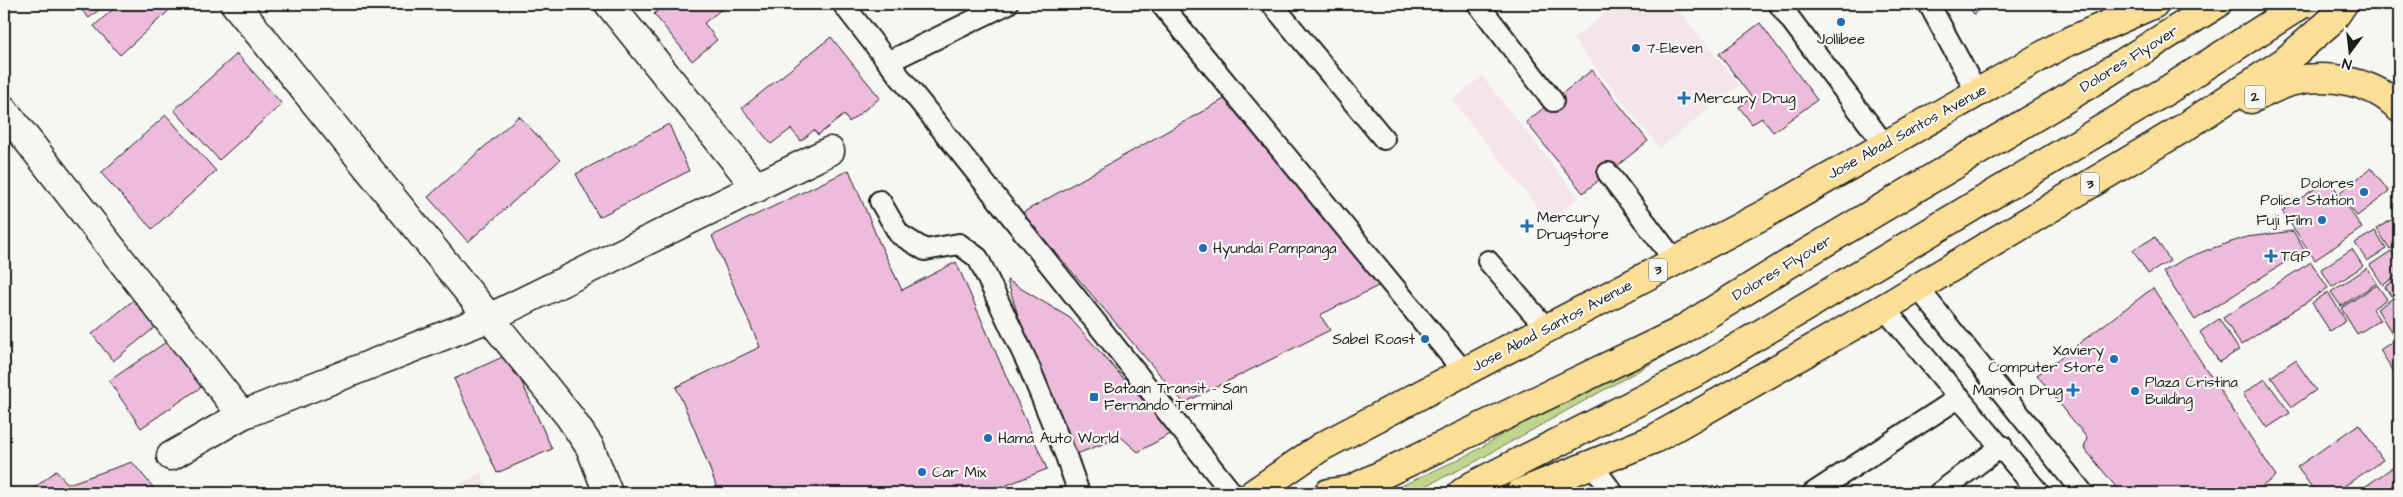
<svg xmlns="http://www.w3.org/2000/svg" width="2403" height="497" viewBox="0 0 2403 497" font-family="'Architects Daughter',sans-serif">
<rect width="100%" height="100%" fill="#f6f6f2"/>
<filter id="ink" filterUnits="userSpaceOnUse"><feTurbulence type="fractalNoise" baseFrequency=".02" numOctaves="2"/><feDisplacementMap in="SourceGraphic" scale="10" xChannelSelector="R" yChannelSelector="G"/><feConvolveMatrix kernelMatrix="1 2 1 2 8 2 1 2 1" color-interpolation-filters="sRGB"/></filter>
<g filter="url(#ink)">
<g fill="#f3e5eb">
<path d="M1617,4H1674L1739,85L1660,148L1573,39Z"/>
<path d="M1482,76L1579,198L1549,222L1452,100Z"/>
<path d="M481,473L490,493H438L460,484Z"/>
</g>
<path fill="#c0d68c" stroke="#6e7954" d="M1674,341L1679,348L1473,463L1411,493H1386L1470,454L1533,416Z"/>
<g fill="#edbcdc" stroke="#1c1c1c">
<path d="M76,4H106L89,18Z"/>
<path d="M119,4H176L120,55L94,26Z"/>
<path d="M666,4H728L704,23L717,40L692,61L654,14Z"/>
<path d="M1966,4H1989L1974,14Z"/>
<path d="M1760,23L1817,100L1773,132L1762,118L1752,124L1739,107L1752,98L1719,54Z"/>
<path d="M831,37L880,98L849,122L844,115L818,135L814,130L801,141L791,129L771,144L742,108Z"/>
<path d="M237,54L282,104L219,160L174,110Z"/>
<path d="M1592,70L1648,141L1583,193L1526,122Z"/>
<path d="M1228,97L1384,283L1320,315L1330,330L1184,403L1022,213Z"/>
<path d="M166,115L216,171L152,229L101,173Z"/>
<path d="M519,116L560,160L468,242L428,197Z"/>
<path d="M669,124L689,171L599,217L576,174Z"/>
<path d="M2371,168L2389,192L2357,216L2339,193Z"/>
<path d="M849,170L879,242L902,290L956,262L1047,469L987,493H719L696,433L676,387L760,347L712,236Z"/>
<path d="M2329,179L2362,228L2315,260L2282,211Z"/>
<path d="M2399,215V243L2390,249L2377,229Z"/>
<path d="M2293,231L2304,250L2195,320L2163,272L2184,259L2210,249L2247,237Z"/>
<path d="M2375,231L2386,249L2367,261L2355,243Z"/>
<path d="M2155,237L2170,261L2148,274L2133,250Z"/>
<path d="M2352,249L2363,266L2332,287L2321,269Z"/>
<path d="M2391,251L2399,264V274L2383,285L2370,265Z"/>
<path d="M2311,262L2328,288L2241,345L2223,318Z"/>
<path d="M2367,268L2377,283L2341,306L2331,292Z"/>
<path d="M2399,277V291L2391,296L2385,287Z"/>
<path d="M1007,280L1070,318L1172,433L1138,452L1121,437L1071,456L1032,361Z"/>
<path d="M2377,285L2387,299L2372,309L2380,320L2357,334L2341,308Z"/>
<path d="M2153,288L2276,476L2253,493H2121L2084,448L2087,438L2037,375Z"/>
<path d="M2328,292L2346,321L2330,331L2312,303Z"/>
<path d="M141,294L163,321L113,361L92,334Z"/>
<path d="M2399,294V335L2395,338L2377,309Z"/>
<path d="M2219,319L2239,350L2219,362L2200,332Z"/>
<path d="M175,336L207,383L141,428L109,381Z"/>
<path d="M2399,337V380L2380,350Z"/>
<path d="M509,354L552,449L497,473L454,379Z"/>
<path d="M2295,360L2316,390L2292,407L2271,377Z"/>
<path d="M2265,379L2290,413L2267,428L2243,394Z"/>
<path d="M2359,424L2383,460L2334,493H2316L2297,467Z"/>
<path d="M132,462L158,493H28L56,471L68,484Z"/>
<path d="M2399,463V493H2356Z"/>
</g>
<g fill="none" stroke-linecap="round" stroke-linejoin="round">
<g stroke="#1c1c1c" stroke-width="24">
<g id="lane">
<path d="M843,4L888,62L1007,4"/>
<path d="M1161,4L1465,373"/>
<path d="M1272,4L1384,139"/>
<path d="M1478,4L1553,101"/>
<path d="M1779,4L1884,144"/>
<path d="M1929,4L1977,93"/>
<path d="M888,62L1232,493"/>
<path d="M1608,173L1675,261"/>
<path d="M880,201L899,234L925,250L959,244L978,258L1027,362L1066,456L1079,493"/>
<path d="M1488,261L1547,329"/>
<path d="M1918,288L2083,493"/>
<path d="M1884,308L2039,493"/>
<path d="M1592,465L1613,493"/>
<path d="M1813,493L1960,397"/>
<path d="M1939,493L2002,446"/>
</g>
</g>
<g stroke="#1c1c1c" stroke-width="31">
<g id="street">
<path d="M235,4L569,416L590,447L608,493"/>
<path d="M609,4L757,188"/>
<path d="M4,110L242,415"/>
<path d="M171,456L242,415L491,317L830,151"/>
</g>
</g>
<g stroke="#1c1c1c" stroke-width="31">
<g id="highway">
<path d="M2251,99C2265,93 2280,84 2294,81C2329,73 2375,82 2399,108"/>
<path d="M1254,493L1321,447L1765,214L2061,45L2154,4"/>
<path d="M1328,493L1350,490L1677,333L1790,263L2065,99L2217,4"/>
<path d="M1462,493L1472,486L1700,370"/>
<path d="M1520,493L1654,439L1884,308L2185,127L2284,62L2332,20L2343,4"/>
</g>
</g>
<use href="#lane" stroke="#f6f6f2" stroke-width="20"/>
<use href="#street" stroke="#f6f6f2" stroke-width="28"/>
<use href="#highway" stroke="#fbdf96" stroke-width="28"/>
<g stroke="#1c1c1c" stroke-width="31" stroke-linecap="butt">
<path id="highway-bridge" d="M1700,370L2169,89L2302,4"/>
</g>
<use href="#highway-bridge" stroke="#fbdf96" stroke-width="28"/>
</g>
</g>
<g fill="#1f6fb2" stroke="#f6f6f2" stroke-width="2">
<circle cx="1841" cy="22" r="5"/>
<circle cx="1636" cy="48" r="5"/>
<path d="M1681.5 90.5h5v5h5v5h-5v5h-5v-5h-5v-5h5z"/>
<circle cx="2364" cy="192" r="5"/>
<circle cx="2322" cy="220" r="5"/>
<path d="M1524.5 218.5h5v5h5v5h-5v5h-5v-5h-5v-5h5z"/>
<circle cx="1203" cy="248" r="5"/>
<path d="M2268.5 248.5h5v5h5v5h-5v5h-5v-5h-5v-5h5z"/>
<circle cx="1425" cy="339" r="5"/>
<circle cx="2114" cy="359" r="5"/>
<path d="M2070.5 382.5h5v5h5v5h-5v5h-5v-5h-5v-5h5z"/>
<circle cx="2135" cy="391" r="5"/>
<rect x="1089" y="392" width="10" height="10" rx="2.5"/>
<circle cx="988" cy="438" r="5"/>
<circle cx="922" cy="472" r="5"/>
</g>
<g text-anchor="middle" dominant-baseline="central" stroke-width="4.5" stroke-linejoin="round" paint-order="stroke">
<g fill="#f6f6f2" stroke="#5d5d5c" stroke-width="1">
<rect x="2245" y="85.5" width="20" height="23" rx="4"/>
<rect x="2081" y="172.5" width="18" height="23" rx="4"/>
<rect x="1649" y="258.5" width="18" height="23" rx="4"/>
</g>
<g font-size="14" font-weight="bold" fill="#1c1c1c">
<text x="2255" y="97">2</text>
<text x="2090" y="184">3</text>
<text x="1658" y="270">3</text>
</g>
<g font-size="15" fill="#1c1c1c" stroke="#f6f6f2" text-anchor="start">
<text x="1841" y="39" text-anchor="middle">Jollibee</text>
<text x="1646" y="48">7-Eleven</text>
<text x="1694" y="98">Mercury Drug</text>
<text x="2354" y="183" text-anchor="end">Dolores<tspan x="2354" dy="17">Police Station</tspan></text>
<text x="1537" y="217">Mercury<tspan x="1537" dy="17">Drugstore</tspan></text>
<text x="2312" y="220" text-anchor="end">Fuji Film</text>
<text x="1213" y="248">Hyundai Pampanga</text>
<text x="2281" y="256">TGP</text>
<text x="1415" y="339" text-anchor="end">Sabel Roast</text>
<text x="2104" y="350" text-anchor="end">Xaviery<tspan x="2104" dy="17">Computer Store</tspan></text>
<text x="2145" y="382">Plaza Cristina<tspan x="2145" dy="17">Building</tspan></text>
<text x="1104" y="388">Bataan Transit - San<tspan x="1104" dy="17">Fernando Terminal</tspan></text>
<text x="2063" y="390" text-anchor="end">Manson Drug</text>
<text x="998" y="438">Hama Auto World</text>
<text x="932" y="472">Car Mix</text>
</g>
<g font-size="15" fill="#1c1c1c" stroke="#f6f6f2">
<text transform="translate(2129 59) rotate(-32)">Dolores Flyover</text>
<text transform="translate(1907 132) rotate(-29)">Jose Abad Santos Avenue</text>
<text transform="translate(1782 268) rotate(-31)">Dolores Flyover</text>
<text transform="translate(1552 326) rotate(-28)">Jose Abad Santos Avenue</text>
</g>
</g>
<rect width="2403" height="497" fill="none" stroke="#f6f6f2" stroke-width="20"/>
<rect x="10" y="10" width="2383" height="477" fill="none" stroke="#1c1c1c" stroke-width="2" filter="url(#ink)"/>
<g transform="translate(2350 52) rotate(195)" stroke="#f6f6f2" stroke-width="4" paint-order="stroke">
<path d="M0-4L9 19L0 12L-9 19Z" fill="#1c1c1c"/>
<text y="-8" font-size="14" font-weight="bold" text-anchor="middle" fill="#1c1c1c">N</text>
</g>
</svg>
